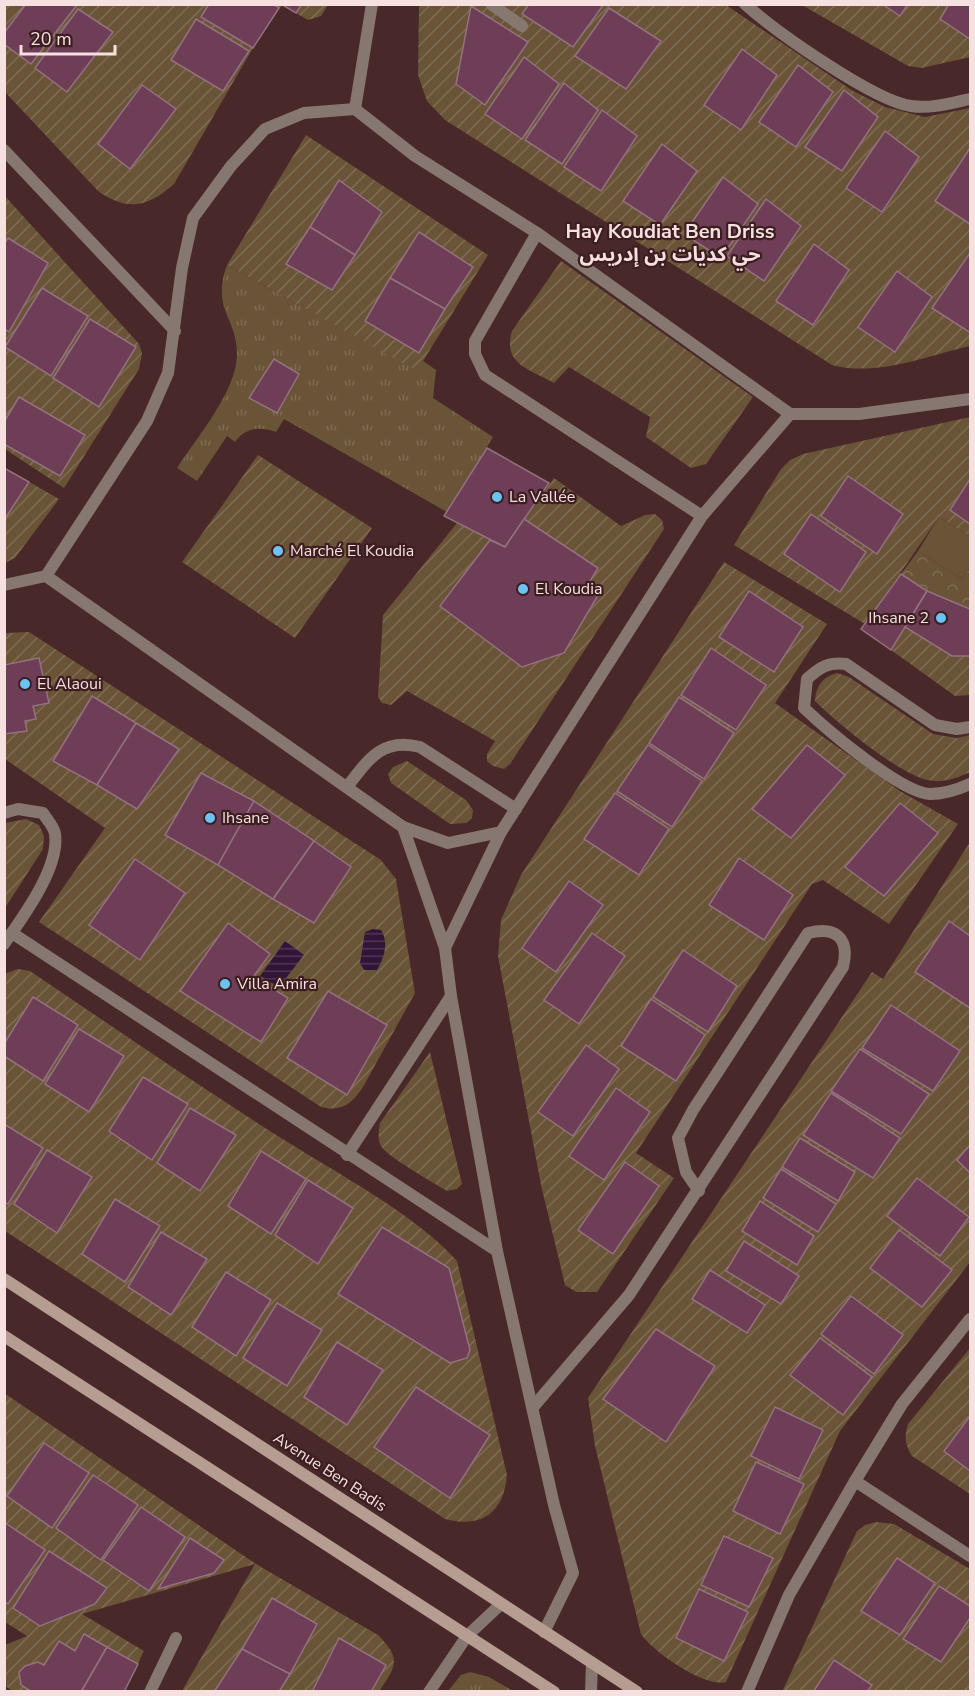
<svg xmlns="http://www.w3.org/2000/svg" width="975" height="1696" viewBox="0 0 975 1696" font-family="'Nunito Sans','Noto Sans Arabic',sans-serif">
<defs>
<pattern id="grass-tufts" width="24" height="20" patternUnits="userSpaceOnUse" patternTransform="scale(1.5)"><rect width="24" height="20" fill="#6a5437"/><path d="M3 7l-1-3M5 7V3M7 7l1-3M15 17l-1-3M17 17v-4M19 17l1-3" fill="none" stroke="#806c54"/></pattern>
<pattern id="park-crowns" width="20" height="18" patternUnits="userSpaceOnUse" patternTransform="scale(1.5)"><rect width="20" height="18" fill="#6a5437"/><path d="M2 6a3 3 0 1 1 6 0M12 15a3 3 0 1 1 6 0" fill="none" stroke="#806c54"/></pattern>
<pattern id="garden-furrows" width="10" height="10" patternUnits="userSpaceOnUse" patternTransform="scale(1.5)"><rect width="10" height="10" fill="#6a5437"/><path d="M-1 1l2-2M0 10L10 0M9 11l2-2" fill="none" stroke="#806c54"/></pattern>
<pattern id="water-rules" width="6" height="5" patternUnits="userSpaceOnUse" patternTransform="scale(1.5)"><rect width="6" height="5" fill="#331439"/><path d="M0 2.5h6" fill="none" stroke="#513655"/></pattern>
</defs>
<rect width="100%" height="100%" fill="#482829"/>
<g fill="url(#grass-tufts)">
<path d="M227,265L417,370L423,361L436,370L433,398L493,437L447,512L284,419L276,432C259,426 245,428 235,442L227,436L197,481L177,468C197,437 237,391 237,354C237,317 211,310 227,265Z"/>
<path d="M470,1672L489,1677L513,1691H448L461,1675Z"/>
</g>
<path fill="url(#park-crowns)" d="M918,551L962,579L970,567V609L927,591L901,574Z"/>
<g fill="url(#garden-furrows)">
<path d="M5,5H328L321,16L308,20L282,5L253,48L174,184C148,207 128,212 98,191L5,92Z"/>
<path d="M419,5H726L853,91L885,107L925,117L970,108V346C927,356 876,377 832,365L445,120L427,101L418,75Z"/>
<path d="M802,5H970V57L922,68L908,66Z"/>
<path d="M306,135L488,255L417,371L227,265Z"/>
<path d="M4,195L139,344L142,353L139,369L64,488L5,449Z"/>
<path d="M561,261L753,397L706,464L691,468L646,437L650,417L569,367L554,383C529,369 502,364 512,331Z"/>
<path d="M970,417V537L939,517L865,624L734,545L781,469L790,460L803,454Z"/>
<path d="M258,455L372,528L295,638L182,562Z"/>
<path d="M5,468L59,499L15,558L5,563Z"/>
<path d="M554,478L621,526L645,515L655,514L662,520L664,529L510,764L504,769L493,766L487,761V754L495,741L407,691L391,705L382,703L378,697L383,615L457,523L505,547Z"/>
<path d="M724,562L827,624L775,703L900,791L958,824L889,924L823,880L812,884L636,1153L674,1178L597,1292H576L565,1285L541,1185L498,956L501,920L521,875Z"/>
<path d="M905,627L952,656H970V695L955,696L891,650Z"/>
<path d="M29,632L381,860L396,879L415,993L363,1087C352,1104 342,1112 321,1107L39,922L105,828L5,759L4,633Z"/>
<path d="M837,673L849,677L933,734L957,738L970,735V772C959,777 947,782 934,781C905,780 836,722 815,701C816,686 822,677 837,673Z"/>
<path d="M407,761L466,800L473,810L472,818L466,823L450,824L391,783L388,774L393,767Z"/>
<path d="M26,819L39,825L44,836L43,849L5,908V823Z"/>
<path d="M970,842V1262L840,1431L726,1682C705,1688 653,1652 641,1634L595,1446L588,1398L872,972L883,979Z"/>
<path d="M18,969L30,971C113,1027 196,1084 281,1138C336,1173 414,1213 457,1261L507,1475C504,1512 482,1529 445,1519L5,1231L4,974Z"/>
<path d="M430,1052L462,1184L457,1189L447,1191C434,1183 386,1156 381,1146C377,1138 379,1130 380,1123Z"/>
<path d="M970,1348V1494L912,1456C905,1445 904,1436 908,1424Z"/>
<path d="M4,1393L256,1564L378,1635C401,1658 397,1666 379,1691H182L255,1564L82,1614L144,1651L124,1691L14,1692L5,1686V1645L27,1636L5,1622Z"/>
<path d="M876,1522L894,1524L970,1569V1691L782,1692L857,1531L865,1525Z"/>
</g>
<path fill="#6a5437" d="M939,517L970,537V567L962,579L918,551Z"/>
<g fill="url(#water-rules)">
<path d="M373,929L381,930C389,943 384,958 377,970H364L360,963L365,932Z"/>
<path d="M285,941L304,955L279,987L260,976Z"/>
</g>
<g fill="#6e3d56" stroke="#947181" stroke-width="1.5">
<path d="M26,4L77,5L31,64L4,44V33Z"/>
<path d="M209,4H273L279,8L253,48L201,17Z"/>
<path d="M281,4H302L296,13Z"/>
<path d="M529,4H604L573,47L522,14Z"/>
<path d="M882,4H908L900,16Z"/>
<path d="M949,4H970V39L940,19Z"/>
<path d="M471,6L528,42L485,105L456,84Z"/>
<path d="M609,8L661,41L626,89L575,56Z"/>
<path d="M78,9L113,32L67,92L35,68Z"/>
<path d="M196,19L249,51L223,91L171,60Z"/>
<path d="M742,49L777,75L741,130L704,105Z"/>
<path d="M524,57L559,84L522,139L485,114Z"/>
<path d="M798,65L833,92L796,147L759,122Z"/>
<path d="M564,83L598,110L562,164L525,140Z"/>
<path d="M142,85L176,109L130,169L98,144Z"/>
<path d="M844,90L878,117L842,171L805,147Z"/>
<path d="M602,110L637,136L601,191L564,167Z"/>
<path d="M885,131L919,157L882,212L846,188Z"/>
<path d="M662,144L697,171L660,225L623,201Z"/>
<path d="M970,148V224L935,201Z"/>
<path d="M723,177L758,204L721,258L684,234Z"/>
<path d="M339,180L382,212L355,255L310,227Z"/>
<path d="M766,199L801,226L764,281L727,256Z"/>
<path d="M310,227L355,255L332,290L286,264Z"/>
<path d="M419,232L473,267L445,309L390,278Z"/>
<path d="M8,238L48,263L9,332L4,329V244Z"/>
<path d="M814,244L849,270L813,325L776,301Z"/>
<path d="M970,253V330L969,332L932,308Z"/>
<path d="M897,271L932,297L895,352L858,327Z"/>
<path d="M390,278L445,309L419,353L365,321Z"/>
<path d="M42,288L88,316L51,376L5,347Z"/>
<path d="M90,319L136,347L99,407L53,378Z"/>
<path d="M274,359L299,374L277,413L249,398Z"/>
<path d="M19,397L85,435L60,476L4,444V422Z"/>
<path d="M487,448L549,483L505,547L444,516Z"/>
<path d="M4,468L29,482L4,520Z"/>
<path d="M848,476L903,514L877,554L821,516Z"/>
<path d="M970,479V524L950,510Z"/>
<path d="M811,514L866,552L840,592L784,554Z"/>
<path d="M524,519L598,568L590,581L597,597L564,653L522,667L440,606L490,540L505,547Z"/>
<path d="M901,574L927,591L891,650L861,629Z"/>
<path d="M749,591L803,627L774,672L719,637Z"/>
<path d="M927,591L970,609V656H952L905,627Z"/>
<path d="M711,648L766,685L736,730L681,695Z"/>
<path d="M39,658L49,703L33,706L36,719L25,721L27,731L4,734V665Z"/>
<path d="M92,696L136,723L97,785L53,761Z"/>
<path d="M679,697L734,733L704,779L649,743Z"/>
<path d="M136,723L179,749L137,809L97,785Z"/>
<path d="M648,745L702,781L672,827L617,791Z"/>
<path d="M807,745L845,775L791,838L752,809Z"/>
<path d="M201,773L254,801L218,865L165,835Z"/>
<path d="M615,793L669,829L639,875L584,839Z"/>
<path d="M254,801L314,841L273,899L218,865Z"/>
<path d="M900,803L938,833L884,896L845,867Z"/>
<path d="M314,841L351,867L314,923L273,899Z"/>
<path d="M739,858L793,895L764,940L709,905Z"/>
<path d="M135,859L185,893L140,960L89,925Z"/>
<path d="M569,881L603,905L556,972L522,948Z"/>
<path d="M949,921L970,936V1008L915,972Z"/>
<path d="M228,923L270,954L253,977L288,998L261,1042L180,991Z"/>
<path d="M592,933L625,956L579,1024L544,1000Z"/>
<path d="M683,950L737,986L708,1032L653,997Z"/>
<path d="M328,991L387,1025L347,1095L287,1058Z"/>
<path d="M33,997L78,1025L43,1081L4,1056V1044Z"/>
<path d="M651,999L705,1035L676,1081L621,1046Z"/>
<path d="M891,1005L960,1051L933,1091L862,1048Z"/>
<path d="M79,1029L124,1056L89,1112L45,1084Z"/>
<path d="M586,1045L619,1069L573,1136L538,1112Z"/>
<path d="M860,1049L929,1094L901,1134L831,1091Z"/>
<path d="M143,1077L188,1104L152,1160L109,1131Z"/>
<path d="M616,1088L650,1112L604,1180L569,1156Z"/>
<path d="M831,1093L900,1138L873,1178L803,1135Z"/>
<path d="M190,1108L236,1135L200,1191L157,1163Z"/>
<path d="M4,1124L43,1148L8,1204L4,1202Z"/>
<path d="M800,1138L855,1172L838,1201L782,1167Z"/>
<path d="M970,1145V1173L957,1160Z"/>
<path d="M47,1150L92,1177L57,1233L14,1204Z"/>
<path d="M261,1151L306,1179L271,1234L228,1206Z"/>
<path d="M625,1162L659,1186L613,1254L578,1230Z"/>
<path d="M781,1169L836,1204L818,1232L763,1198Z"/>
<path d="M917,1178L969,1217L940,1256L887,1216Z"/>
<path d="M308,1180L353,1208L318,1264L275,1235Z"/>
<path d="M115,1199L160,1226L125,1282L82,1254Z"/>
<path d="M760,1201L814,1236L797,1265L742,1231Z"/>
<path d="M382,1227L449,1268L470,1350L467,1358L450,1363L338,1294Z"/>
<path d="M899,1230L952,1270L922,1307L870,1268Z"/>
<path d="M161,1232L207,1259L171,1315L128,1287Z"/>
<path d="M744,1241L799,1276L781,1304L726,1271Z"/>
<path d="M710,1270L765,1305L747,1333L692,1299Z"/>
<path d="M226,1272L271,1300L236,1356L192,1327Z"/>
<path d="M851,1296L903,1335L874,1374L821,1334Z"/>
<path d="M277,1303L322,1330L287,1386L243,1358Z"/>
<path d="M656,1329L715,1366L666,1442L603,1399Z"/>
<path d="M820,1338L872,1377L843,1415L790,1375Z"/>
<path d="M337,1342L383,1370L347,1425L304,1397Z"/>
<path d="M416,1387L490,1435L450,1498L374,1447Z"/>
<path d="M775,1407L823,1430L799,1479L751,1456Z"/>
<path d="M970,1416V1471L944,1451Z"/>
<path d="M44,1443L89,1473L52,1528L7,1496Z"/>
<path d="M756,1462L804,1484L780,1534L733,1511Z"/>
<path d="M93,1475L138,1505L101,1560L56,1528Z"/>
<path d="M141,1507L185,1537L149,1591L103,1560Z"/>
<path d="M4,1522L45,1550L8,1604L4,1601Z"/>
<path d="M724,1536L773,1558L749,1607L701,1585Z"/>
<path d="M190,1538L224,1560L214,1573L158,1589Z"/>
<path d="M49,1551L107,1588L95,1604L40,1626L13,1608Z"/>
<path d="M897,1558L935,1583L900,1635L861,1611Z"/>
<path d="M939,1586L970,1606V1618L941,1662L903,1639Z"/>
<path d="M699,1589L748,1612L724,1661L676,1638Z"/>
<path d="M272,1598L317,1624L290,1674L242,1649Z"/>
<path d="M84,1634L107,1647L81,1692H32L21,1685L19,1672L25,1666L38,1662L44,1665L59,1641L75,1651Z"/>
<path d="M339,1638L386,1665L371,1692H312Z"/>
<path d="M107,1647L138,1664L124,1692H81Z"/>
<path d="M242,1649L290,1674L279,1692H214Z"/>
<path d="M834,1660L872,1685L867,1692H813Z"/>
</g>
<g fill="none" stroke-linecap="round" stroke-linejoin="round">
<g stroke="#867770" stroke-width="12">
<path d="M491,4L522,26"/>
<path d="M745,4C775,31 874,101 911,106C931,109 951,103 970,99"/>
<path d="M355,109L372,4"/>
<path d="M4,150L175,331"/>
<path d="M537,233L475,341V354L485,375L702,516"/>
<path d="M46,576L147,421L168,373L182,268L193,218L231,166L265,129L304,113L355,109L415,156L537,233L790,414H859L970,399"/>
<path d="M4,585L46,576L403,827L445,948L451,996L497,1251L554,1505L573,1573L544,1632"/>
<path d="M970,727L957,729L935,725L846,664C828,662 820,667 807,679L804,708C826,729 901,793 930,794C943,794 959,789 970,784"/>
<path d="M347,787C368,760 382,737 420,747L516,809"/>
<path d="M4,813L18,809L43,813C47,820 54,826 55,834C60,867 23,917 4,944"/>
<path d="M403,827L448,843L501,832"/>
<path d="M12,933L497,1251"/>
<path d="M445,948L501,832L702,516L790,414"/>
<path d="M347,1155L451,996"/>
<path d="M534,1406L629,1295L843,967C850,938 836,926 808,933L693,1110L678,1138L686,1172L699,1191"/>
<path d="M855,1481L970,1556"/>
<path d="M150,1692L176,1638"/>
<path d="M429,1692L467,1636L501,1604"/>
<path d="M591,1692L592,1663"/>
<path d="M747,1692L789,1595L855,1481L902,1404L970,1319"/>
</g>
<g stroke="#b69d92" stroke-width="12">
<path d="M4,1279L637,1692"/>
<path d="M4,1336L554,1692"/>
</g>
</g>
<g fill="#6cc3f2" stroke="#3d1e20" stroke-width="2">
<circle cx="497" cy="497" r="6"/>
<circle cx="278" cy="551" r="6"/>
<circle cx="523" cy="589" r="6"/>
<circle cx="941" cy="618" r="6"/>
<circle cx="25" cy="684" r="6"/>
<circle cx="210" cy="818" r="6"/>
<circle cx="225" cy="984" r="6"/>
</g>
<g text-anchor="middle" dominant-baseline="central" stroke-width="4.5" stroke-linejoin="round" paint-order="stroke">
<g font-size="16" fill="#f6e0e0" stroke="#3d1e20" text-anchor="start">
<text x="509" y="497">La Vallée</text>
<text x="290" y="551">Marché El Koudia</text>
<text x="535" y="589">El Koudia</text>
<text x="929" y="618" text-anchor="end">Ihsane 2</text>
<text x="37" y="684">El Alaoui</text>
<text x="222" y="818">Ihsane</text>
<text x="237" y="984">Villa Amira</text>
</g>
<g font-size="16" fill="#f6e0e0" stroke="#3d1e20">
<text transform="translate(330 1472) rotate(33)">Avenue Ben Badis</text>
</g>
<g font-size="20" font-weight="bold" fill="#f6e0e0" stroke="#3d1e20">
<text x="670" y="231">Hay Koudiat Ben Driss<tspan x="670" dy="23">حي كديات بن إدريس</tspan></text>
</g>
</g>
<rect width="975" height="1696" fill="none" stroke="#f6e0e0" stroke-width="12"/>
<path d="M21 45v9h94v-9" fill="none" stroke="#f6e0e0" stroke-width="3"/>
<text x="30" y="45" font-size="18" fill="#f6e0e0" stroke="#3d1e20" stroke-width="4.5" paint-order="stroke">20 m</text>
</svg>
